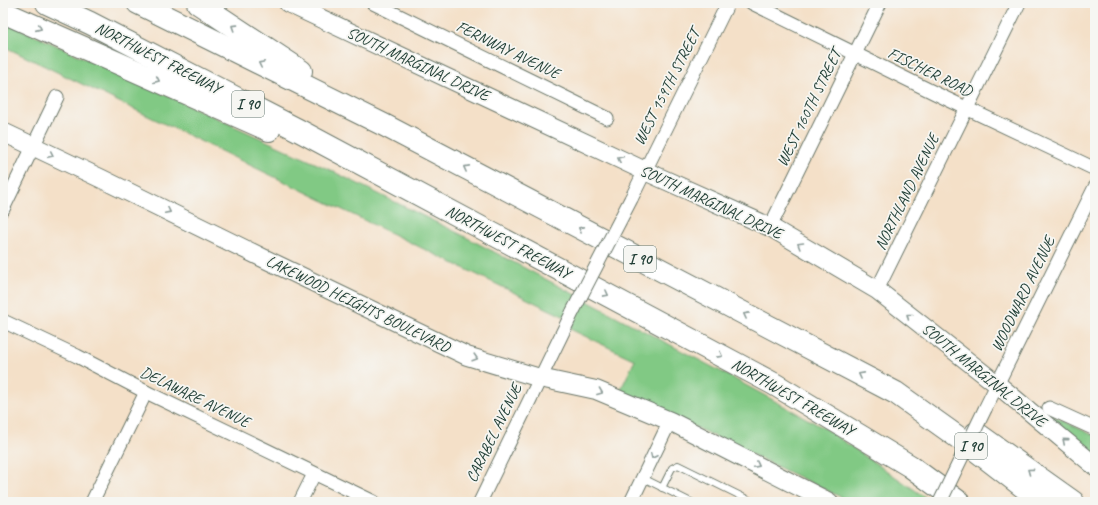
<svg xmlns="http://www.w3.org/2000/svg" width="1098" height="505" viewBox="0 0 1098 505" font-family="Caveat,sans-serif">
<rect width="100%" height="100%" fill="#f6f6f2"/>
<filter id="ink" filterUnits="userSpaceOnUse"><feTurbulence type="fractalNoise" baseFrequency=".025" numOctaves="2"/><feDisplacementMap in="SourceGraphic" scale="8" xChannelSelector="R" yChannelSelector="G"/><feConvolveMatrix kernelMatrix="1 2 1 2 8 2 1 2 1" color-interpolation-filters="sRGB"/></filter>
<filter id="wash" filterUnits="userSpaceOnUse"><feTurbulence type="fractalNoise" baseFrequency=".012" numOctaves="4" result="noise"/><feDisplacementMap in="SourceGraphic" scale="16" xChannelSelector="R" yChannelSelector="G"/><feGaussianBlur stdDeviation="0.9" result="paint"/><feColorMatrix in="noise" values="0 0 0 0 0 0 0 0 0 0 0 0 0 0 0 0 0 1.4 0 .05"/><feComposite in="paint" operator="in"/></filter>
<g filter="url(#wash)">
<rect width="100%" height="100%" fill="#f4e0c8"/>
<g fill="#81c984" stroke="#50835c">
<path d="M3,21L328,169L462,235L720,371L824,428L925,497L923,502H851L620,391L635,360L570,329L573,321L3,46Z"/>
<path d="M1053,416L1095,436V454L1053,420L1051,417Z"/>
</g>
</g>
<g filter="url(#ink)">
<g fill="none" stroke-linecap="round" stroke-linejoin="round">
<g stroke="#6a7668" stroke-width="8">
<g id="service">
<path d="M643,478L691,502"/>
<path d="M662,488L672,468L678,465L753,502"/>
</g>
</g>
<g stroke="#6a7668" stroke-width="15">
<g id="minor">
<path d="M373,3L607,118"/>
<path d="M752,3L947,99L1095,169"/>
<path d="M631,199L728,3"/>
<path d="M3,209L57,97"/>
<path d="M770,227L880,3"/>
<path d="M877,290L1019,3"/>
<path d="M3,321L77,356L146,392L374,502"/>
<path d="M1049,408L1095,429"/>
<path d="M985,409L1095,187"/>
<path d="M92,502L146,392"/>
<path d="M300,502L314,474"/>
<path d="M480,502L573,311"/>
<path d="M631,502L670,421"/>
</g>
</g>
<g stroke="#6a7668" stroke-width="20">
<g id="secondary">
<path d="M288,3L645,171L770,227L877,290L998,385L1095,466"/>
<path d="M3,132L102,179L263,258L467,356L540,378L596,390L670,421L829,502"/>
</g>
</g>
<g stroke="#6a7668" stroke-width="24">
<g id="motorway">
<path d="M47,3L90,23L300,131L774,384L910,466L959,502"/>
<path d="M138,3L384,125L896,393L973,448L1043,502"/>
<path d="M198,3L301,71"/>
<path d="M3,12L269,130"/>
<path d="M976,433L1073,502"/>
</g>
</g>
<use href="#service" stroke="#fff" stroke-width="6"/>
<use href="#minor" stroke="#fff" stroke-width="13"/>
<use href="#secondary" stroke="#fff" stroke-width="18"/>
<use href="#motorway" stroke="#fff" stroke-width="22"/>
<g stroke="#6a7668" stroke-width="15" stroke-linecap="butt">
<g id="minor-bridge">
<path d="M573,311L631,199"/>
<path d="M940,502L985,409"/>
</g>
</g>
<use href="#minor-bridge" stroke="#fff" stroke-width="13"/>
</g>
<defs><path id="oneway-chevron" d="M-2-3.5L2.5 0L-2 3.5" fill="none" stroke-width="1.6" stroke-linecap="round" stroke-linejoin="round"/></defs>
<g stroke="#8f9e9a">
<use href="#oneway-chevron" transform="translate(234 27) rotate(-147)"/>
<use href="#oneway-chevron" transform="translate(39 28) rotate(24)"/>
<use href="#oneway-chevron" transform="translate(261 64) rotate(-154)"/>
<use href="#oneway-chevron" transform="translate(157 80) rotate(24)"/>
<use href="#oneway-chevron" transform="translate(51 155) rotate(25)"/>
<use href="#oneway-chevron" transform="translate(620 159) rotate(-155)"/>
<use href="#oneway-chevron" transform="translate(466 168) rotate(-152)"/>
<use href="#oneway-chevron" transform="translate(168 211) rotate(26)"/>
<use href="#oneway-chevron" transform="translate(581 229) rotate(-152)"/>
<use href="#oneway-chevron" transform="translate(800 245) rotate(-149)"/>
<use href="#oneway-chevron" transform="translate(606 294) rotate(28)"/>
<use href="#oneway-chevron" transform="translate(746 315) rotate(-152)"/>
<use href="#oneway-chevron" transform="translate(909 316) rotate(-142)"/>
<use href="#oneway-chevron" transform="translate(720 355) rotate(28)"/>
<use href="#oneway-chevron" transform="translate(475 358) rotate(17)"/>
<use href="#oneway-chevron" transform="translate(861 375) rotate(-152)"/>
<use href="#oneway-chevron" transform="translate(600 392) rotate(21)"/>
<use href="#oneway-chevron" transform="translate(1065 441) rotate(-140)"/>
<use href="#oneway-chevron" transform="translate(653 456) rotate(115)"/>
<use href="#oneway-chevron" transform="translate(757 465) rotate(27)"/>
<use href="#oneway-chevron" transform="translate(1030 471) rotate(-144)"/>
</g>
</g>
<g text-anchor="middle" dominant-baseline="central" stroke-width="3.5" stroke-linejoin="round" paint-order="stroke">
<g fill="#f6f6f2" stroke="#60746d" stroke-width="1">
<rect x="232" y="91" width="32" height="26" rx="3"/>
<rect x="624" y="246" width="32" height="26" rx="3"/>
<rect x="955" y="433" width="32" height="26" rx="3"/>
</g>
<g font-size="15" font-weight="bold" fill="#1f3d34">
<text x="248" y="104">I 90</text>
<text x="640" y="259">I 90</text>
<text x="971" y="446">I 90</text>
</g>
<g font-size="16" fill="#1f3d34" stroke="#f6f6f2">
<text transform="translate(508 50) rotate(26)">FERNWAY AVENUE</text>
<text transform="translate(158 58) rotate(27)">NORTHWEST FREEWAY</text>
<text transform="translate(418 64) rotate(25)">SOUTH MARGINAL DRIVE</text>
<text transform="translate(930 72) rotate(26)">FISCHER ROAD</text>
<text transform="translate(667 87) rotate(-63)">WEST 159TH STREET</text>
<text transform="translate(809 108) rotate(-64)">WEST 160TH STREET</text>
<text transform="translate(907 192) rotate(-64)">NORTHLAND AVENUE</text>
<text transform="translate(711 202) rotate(25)">SOUTH MARGINAL DRIVE</text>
<text transform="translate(508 242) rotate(28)">NORTHWEST FREEWAY</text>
<text transform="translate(1023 294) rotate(-64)">WOODWARD AVENUE</text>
<text transform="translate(358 304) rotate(26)">LAKEWOOD HEIGHTS BOULEVARD</text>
<text transform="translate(984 375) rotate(39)">SOUTH MARGINAL DRIVE</text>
<text transform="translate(195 397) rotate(26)">DELAWARE AVENUE</text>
<text transform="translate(793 397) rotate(30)">NORTHWEST FREEWAY</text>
<text transform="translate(494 433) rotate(-64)">CARABEL AVENUE</text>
</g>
</g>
<rect width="1098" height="505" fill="none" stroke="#f6f6f2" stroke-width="16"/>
</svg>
